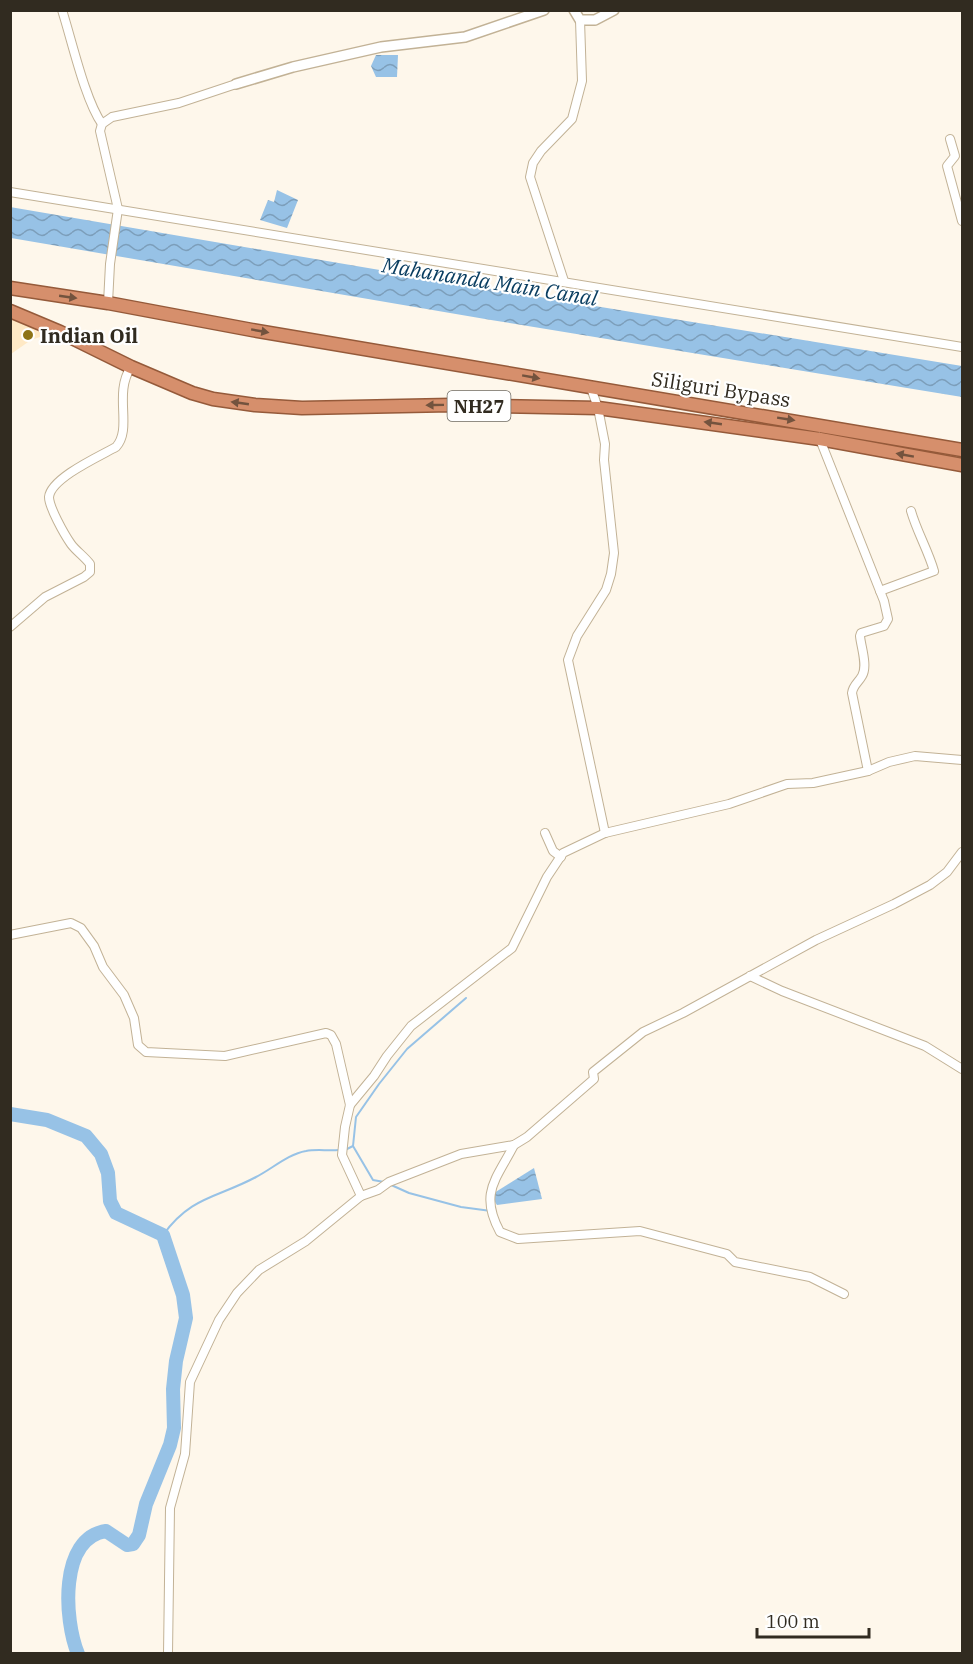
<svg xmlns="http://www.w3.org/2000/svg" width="973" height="1664" viewBox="0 0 973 1664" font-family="'IBM Plex Serif',serif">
<defs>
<pattern id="water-waves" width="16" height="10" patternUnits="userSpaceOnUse" patternTransform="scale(1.5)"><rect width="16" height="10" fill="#97c2e6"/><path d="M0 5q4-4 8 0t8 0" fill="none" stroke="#7c9eba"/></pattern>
</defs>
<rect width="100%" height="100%" fill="#fef7eb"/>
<path fill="#ffe9c5" d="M11,316L49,334L31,340L11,354Z"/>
<g fill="url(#water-waves)">
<path d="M376,55H398L397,77H376L371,66Z"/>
<path d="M277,190L298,200L287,228L260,220L268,200L274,202Z"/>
<path d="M10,207L503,291L962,366V397L491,320L11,238Z"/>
<path d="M534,1168L542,1199L497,1205L493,1199L494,1193Z"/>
</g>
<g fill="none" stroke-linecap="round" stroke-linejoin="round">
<g stroke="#97c2e6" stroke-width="2">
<path d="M353,1146L373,1180L384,1182"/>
<path d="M345,1150L353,1146L356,1117L379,1084L407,1049L466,998"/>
<path d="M389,1184L409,1193L461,1207L491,1211"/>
<path d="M163,1235C191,1196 217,1198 256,1177C272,1169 288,1154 306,1151C316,1149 328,1151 339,1150"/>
</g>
<path stroke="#97c2e6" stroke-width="14" d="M10,1114L47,1120L86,1136L101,1154L108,1173L110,1201L116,1213L163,1235L183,1295L186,1318L176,1361L173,1389L174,1428L170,1445L146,1504L139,1535L133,1544L127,1545L106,1531C59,1538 64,1620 78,1654"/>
<g stroke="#c2b296" stroke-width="10">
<g id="minor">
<path d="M62,10C72,41 85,100 102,124"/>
<path d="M950,139L955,156L947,166L962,221"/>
<path d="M10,192L962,347"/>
<path d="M564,281L530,177L533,163L541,151L572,119L582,81L580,20"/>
<path d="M108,303L110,264L118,209L100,131L102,124L112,117L179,103L236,84"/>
<path d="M591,388L598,408L605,444L604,460L614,553L611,574L606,590L577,636L568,660L605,833"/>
<path d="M819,437L884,601L888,619L884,626L861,633L860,636C861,647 868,666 862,676C858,683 853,685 852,693L868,771"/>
<path d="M880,591L934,571C928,550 917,532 911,511"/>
<path d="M10,627L45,597L84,577L90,572V564C84,556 76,551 71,544C64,534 49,507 49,497C51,478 100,456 116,447C133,428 113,394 131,367"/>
<path d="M545,833L553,851L561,857"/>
<path d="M10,935L71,923L81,928L94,946L103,967L124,995L134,1018L138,1045L146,1052L225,1056L326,1033L331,1035L336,1044L350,1105L345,1127L342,1155L361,1196"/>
<path d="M750,976L782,991L925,1046L962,1069"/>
<path d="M350,1105L374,1076L387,1056L411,1026L512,948L547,877L563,853L605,833L729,804L787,784L813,783L868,771L889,762L915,756L962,760"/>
<path d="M514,1145C496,1180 479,1193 500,1232L518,1239L640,1231L727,1254L735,1262L810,1277L844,1294"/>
<path d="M168,1654L170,1508L185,1454L190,1382L219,1320L237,1293L259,1270L306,1241L361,1196L378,1190L389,1182L461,1154L514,1145L527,1137L594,1079L593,1072L643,1032L683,1013L816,940L894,904L930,885L947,872L962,852"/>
</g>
</g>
<g stroke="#c2b296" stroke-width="12">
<g id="tertiary">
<path d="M574,10L580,20H595L614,10"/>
<path d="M236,84L293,67L381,47L465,37L544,10"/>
</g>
</g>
<g stroke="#955a3a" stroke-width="15">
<g id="trunk">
<path d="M10,288L108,303L252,330L962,450"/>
<path d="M10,311L60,332L131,367L192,393L213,399L255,405L302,408L451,405L598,408L820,439L962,465"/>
</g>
</g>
<use href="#minor" stroke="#fff" stroke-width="8"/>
<use href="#tertiary" stroke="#fff" stroke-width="9"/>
<use href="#trunk" stroke="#d68f6c" stroke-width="12"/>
</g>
<defs><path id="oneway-solid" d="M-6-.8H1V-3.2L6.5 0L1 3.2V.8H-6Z" transform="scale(1.5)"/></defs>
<g fill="#73533e">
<use href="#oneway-solid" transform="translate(68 297) rotate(8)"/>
<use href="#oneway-solid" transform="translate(260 331) rotate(10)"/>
<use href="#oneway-solid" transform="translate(531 377) rotate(10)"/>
<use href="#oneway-solid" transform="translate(240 403) rotate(-172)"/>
<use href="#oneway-solid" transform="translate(435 405) rotate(179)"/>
<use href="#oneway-solid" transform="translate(786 419) rotate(9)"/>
<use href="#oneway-solid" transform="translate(713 423) rotate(-172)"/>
<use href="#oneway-solid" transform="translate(905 455) rotate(-170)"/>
</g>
<circle fill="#8d7317" stroke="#fff" stroke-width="2" cx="28" cy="335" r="6"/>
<g text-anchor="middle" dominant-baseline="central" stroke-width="4.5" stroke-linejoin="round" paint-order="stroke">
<rect fill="#fff" stroke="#6f6b63" stroke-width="1.5" x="447.5" y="391" width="63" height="30" rx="4.5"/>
<g font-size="18" font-weight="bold" fill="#312b20">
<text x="479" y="406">NH27</text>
</g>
<g font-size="20" font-weight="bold" fill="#312b20" stroke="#fff" text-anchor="start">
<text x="40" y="335">Indian Oil</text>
</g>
<g font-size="20" fill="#312b20" stroke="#fff">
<text transform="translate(721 389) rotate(9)">Siliguri Bypass</text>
</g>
<g font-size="21" font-style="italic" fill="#083c5f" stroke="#fff">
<text transform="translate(490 281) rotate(9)">Mahananda Main Canal</text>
</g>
</g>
<rect width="973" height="1664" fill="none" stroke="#312b20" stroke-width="24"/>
<path d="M757 1628v9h112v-9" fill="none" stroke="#312b20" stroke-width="3"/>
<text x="766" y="1628" font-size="18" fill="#312b20" stroke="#ffffff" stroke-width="4.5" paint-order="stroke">100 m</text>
</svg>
